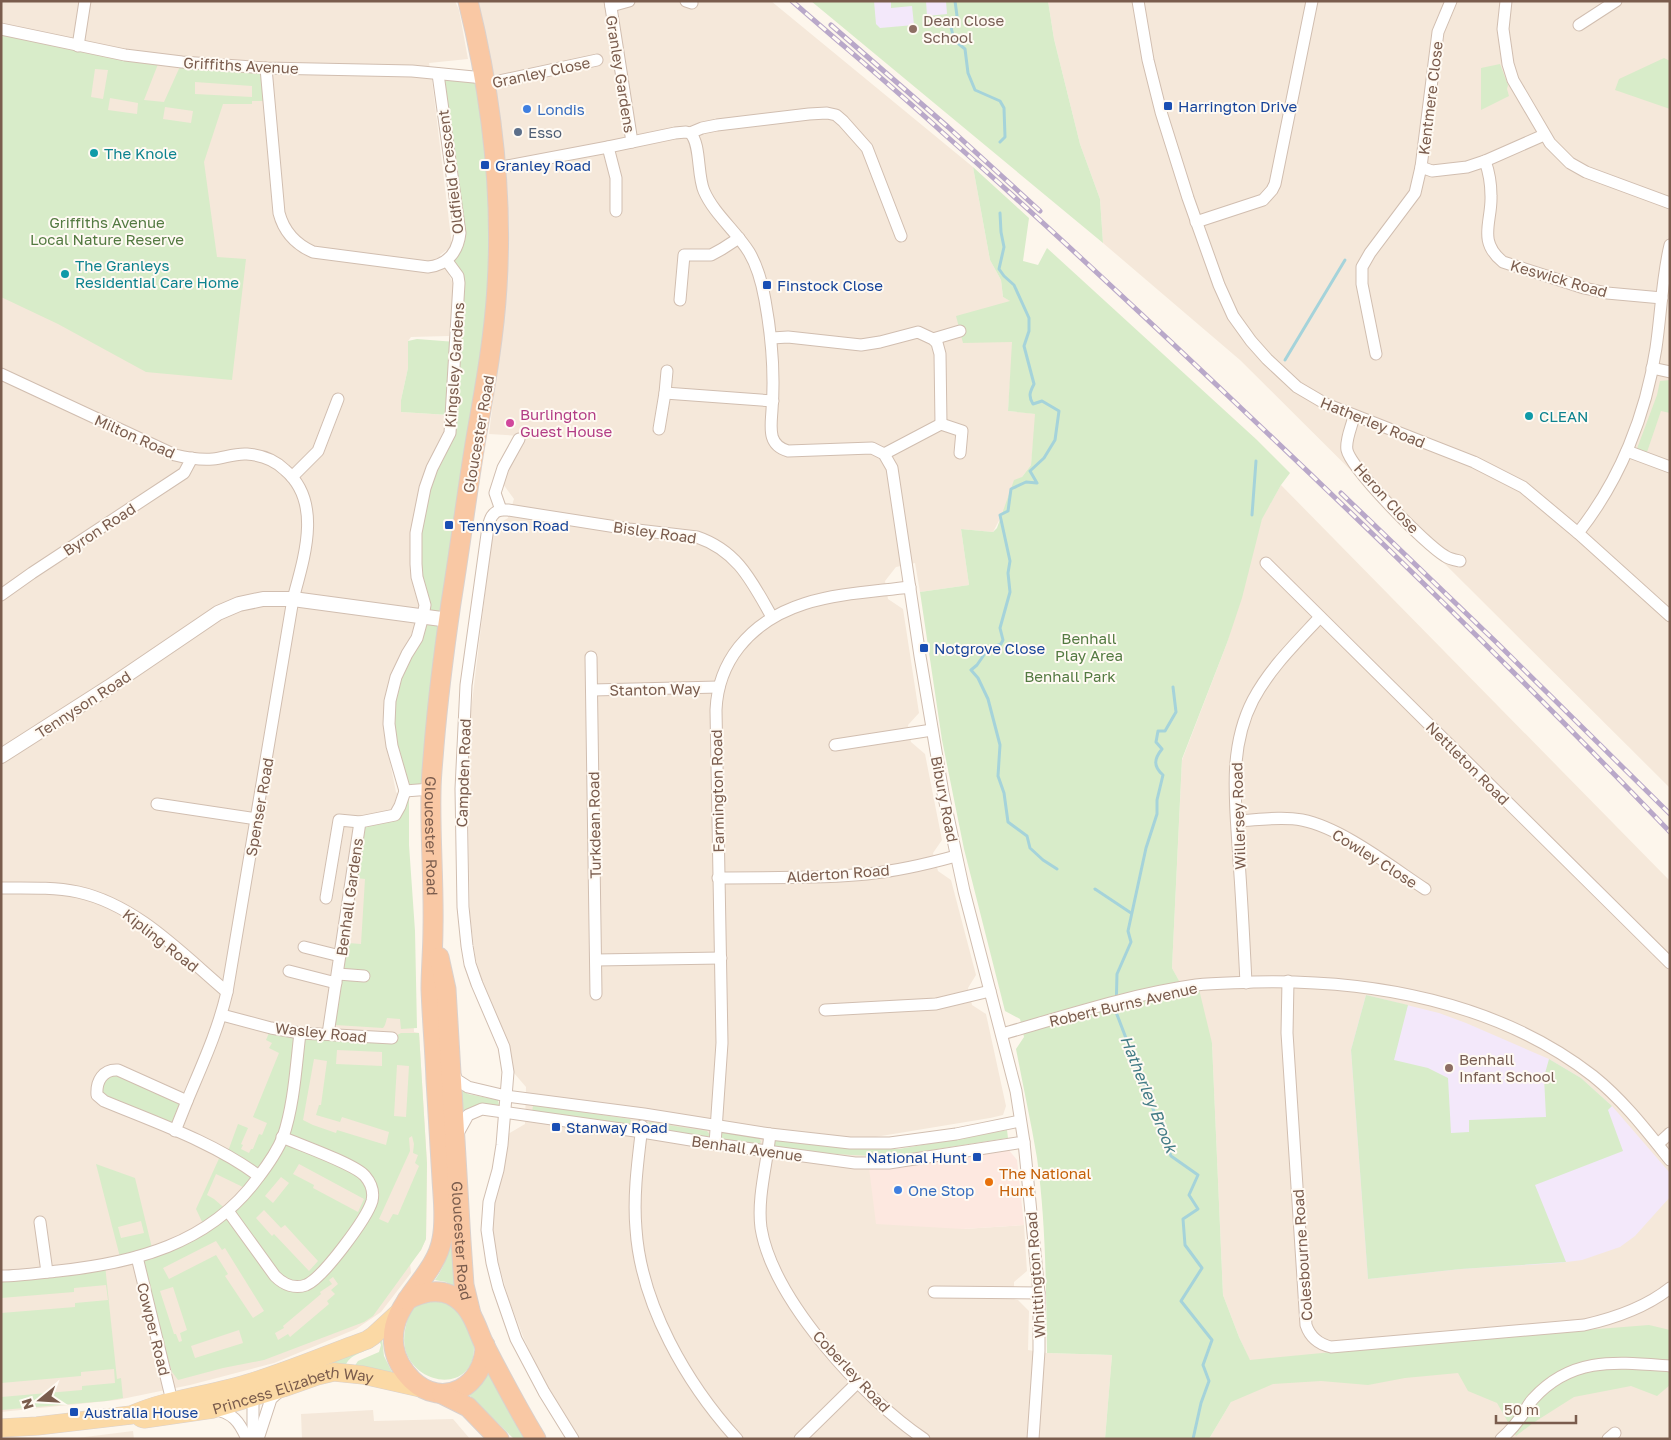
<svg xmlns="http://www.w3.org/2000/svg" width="1671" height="1440" viewBox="0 0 1671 1440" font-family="'Golos Text',sans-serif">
<rect width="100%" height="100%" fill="#fdf6ec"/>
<g fill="#f5e8da">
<path d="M1,1H455L459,10L468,59L429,63L432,80L452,246L440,255L455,288L449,336L411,337L408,341V368L401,400V412L449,415L416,622L387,698L385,738L396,792L406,802L414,1032L419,1033L427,1164L426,1239L421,1250L410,1263L411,1273L381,1312L356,1329L274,1363L190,1385L117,1400L1,1412Z"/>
<path d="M475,1H771L973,167L990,260L1001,280L1003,297L1011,301L1013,342L1008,411L1036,414L1031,465L1022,477L993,532L961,529L969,585L920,592L915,563L896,567L885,581L888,599L903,609L919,713L908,725L911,742L925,754L942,840L933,853L938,871L951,880L976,975L968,988L972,1005L986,1014L1006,1106L1003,1115L990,1118L869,1138V1168L963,1229L1024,1225L1027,1271L1014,1282V1299L1018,1300L1029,1311L1028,1350L1047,1353L1112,1355L1105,1439H580L562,1412L539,1371L524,1339L509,1300L499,1265L491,1224L492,1208L508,1134L525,1124L526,1087L514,1073L512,1059L483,983L475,957L470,914L467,761L470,719L493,527L508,518L514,499L503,484L514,452L522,436L489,434L504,314L509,251L507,178L498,110Z"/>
<path d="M1048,1H1670V788L1240,360L1103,243L1100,199L1080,144L1054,39Z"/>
<path d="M1281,485L1670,881V1439H1209L1231,1402L1250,1361L1239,1337L1223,1295L1212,1043L1172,968L1182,760L1227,643L1262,518Z"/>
<path d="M373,1410L374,1421L453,1419L470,1439H302L301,1414Z"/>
<path d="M133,1431L134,1439H69Z"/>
</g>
<path fill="#fde8e0" d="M1008,1149L1017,1160L1024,1225L963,1229L876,1224L869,1168Z"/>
<g fill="#f3e8fa">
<path d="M837,1H963L968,19L894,53Z"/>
<path d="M1366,995L1439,1013L1466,1023L1549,1059L1581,1078L1612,1106L1670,1173V1197L1635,1236L1620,1247L1582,1260L1559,1263L1461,1269L1368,1279L1351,1050Z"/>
</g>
<g fill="#d8ecc9" fill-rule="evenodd">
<path d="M811,1H874L876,24L880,28L914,25L912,6L891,8V1H926L927,16L947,14L946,1H1048L1054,39L1080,144L1100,199L1103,243Z"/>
<path d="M1,29L160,59L144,100L164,102L182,62L266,68L269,101H252V104H223L204,162L217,257L246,259L232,380L146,372L58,324L1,297ZM95,69L108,70L103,99L91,97ZM195,82L252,86V97L195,94ZM110,98L138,103L137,114L108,110ZM165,107L193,111L191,123L163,119Z"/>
<path d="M1664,58L1670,61V109L1615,90L1619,79Z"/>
<path d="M1500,64L1508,85L1507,89L1509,96L1481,110V68Z"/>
<path d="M438,74L484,78L499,221L431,789L405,791L392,746L390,701L421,628L416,533L449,415L401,412V400L408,368V341L417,339L456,342L459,283L447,261L457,247Z"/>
<path d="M973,167L1029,218L1023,261L1038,265L1047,248L1257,440L1290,473L1281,485L1262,519L1242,598L1227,643L1182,759L1172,968L1183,988L1198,985L1212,1043L1223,1295L1239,1337L1250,1360L1457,1340L1649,1325L1670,1330V1385L1657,1396L1631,1386L1574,1397L1533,1423L1516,1436L1497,1403L1468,1391L1458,1373L1405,1378L1368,1385L1321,1381L1273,1384L1231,1402L1209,1439H1105L1112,1355L1047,1353C1046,1288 1046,1223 1037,1158C1031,1122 1023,1086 1016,1049L1024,1037L1020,1019L1005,1011L964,849L942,740L920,592L969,585L961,529L993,532L997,528L1014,480L1022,477L1031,465L1035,414L1008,411L1012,342L963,343L956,316L1010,301L1003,297L1001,280L990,260Z"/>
<path d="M1670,380V413L1661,411L1645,458L1635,454L1657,395L1660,381Z"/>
<path d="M409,796V845L415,931L417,1028L401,1029L400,1019L387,1018L385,1025L383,1028L335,1025L344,949L348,943L361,944L365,879L356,878L364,823L398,820Z"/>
<path d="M1366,995L1408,1005L1394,1060L1428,1068L1448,1078L1451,1133L1469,1132V1120L1546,1117L1544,1077L1549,1059L1581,1078L1612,1106L1608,1110L1623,1151L1535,1185L1566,1262L1461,1269L1368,1279L1351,1050Z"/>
<path d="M271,1028L391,1038L401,1033H419L427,1164L426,1239L421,1250L373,1316L364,1322L264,1360L223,1368L178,1380L172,1372L137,1257L121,1261L96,1164L135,1178L153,1252L205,1228L196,1209L222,1152L227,1154L238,1124L248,1128L241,1144L243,1145L241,1149L249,1153L251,1149H253L259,1134L262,1135L267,1123L253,1117L279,1053L269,1048L272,1043L266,1040ZM337,1050L382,1052V1066L336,1064ZM314,1059L327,1061L321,1105H319L316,1115L340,1122L342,1117L389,1132L386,1145L337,1130L336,1133L313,1125L303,1120ZM397,1065L409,1066L406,1117L394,1116ZM412,1136L414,1144L413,1153L418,1155L415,1163L419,1166L398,1215L393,1214L388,1223L379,1219L410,1151L409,1138ZM299,1164L364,1199L358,1212L313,1188L314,1185L293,1174ZM216,1174L249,1190L228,1211L214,1199L207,1195ZM281,1177L289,1183L273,1203L265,1196ZM264,1210L281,1228L285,1225L318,1261L309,1271L274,1234L272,1236L256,1218ZM141,1221L144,1233L121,1238L118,1227ZM216,1241L222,1250L225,1248L264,1311L253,1318L225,1276L228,1274L216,1255L169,1279L163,1268ZM333,1277L338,1284L331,1290L335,1294L327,1301L329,1304L290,1337L288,1334L278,1340L275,1333L284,1328L283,1326L321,1294L320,1292L332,1284L329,1280ZM173,1287L187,1330L180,1333L182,1341L179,1342L176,1334H174L160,1291ZM239,1330L243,1343L195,1358L191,1346Z"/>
<path d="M107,1071L187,1101L175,1131L104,1101L97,1091Z"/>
<path d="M458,1087L468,1094L498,1100L499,1105L496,1107L459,1117Z"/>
<path d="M533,1105L630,1119L632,1123L629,1126L532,1113Z"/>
<path d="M649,1122L707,1131L710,1135L707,1138L648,1129L646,1125Z"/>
<path d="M1007,1130L1008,1138L900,1155C858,1158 816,1152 774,1147L772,1143L775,1139L856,1149H899Z"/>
<path d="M722,1132L759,1138L761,1142L758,1145L722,1141L719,1137Z"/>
<path d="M451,1229L456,1288L446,1282L435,1280C446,1264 451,1248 451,1229Z"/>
<path d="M105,1265L117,1379L121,1378L123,1398L106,1401L1,1410V1397L82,1390V1386L115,1383L114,1369L81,1372V1376L1,1383V1313L75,1307V1303L108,1300L106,1285L74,1288V1292L1,1298V1276Z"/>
<path d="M434,1298L456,1306C463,1319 474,1333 474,1348C474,1391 419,1388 406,1352C401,1337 407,1320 412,1307Z"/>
<path d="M382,1338L384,1356L394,1376L354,1367L358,1361L379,1352L381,1345L379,1340Z"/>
<path d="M373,1345V1347C363,1353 349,1354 345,1367H328V1362Z"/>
<path d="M488,1363L529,1439H514L466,1392Z"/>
</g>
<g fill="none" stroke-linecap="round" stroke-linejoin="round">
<g stroke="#a5d3da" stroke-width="3">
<path d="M955,1L957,16L951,27L954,40L965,49L968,73L975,90L1000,101L1004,108L1005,137L1000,142"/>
<path d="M1000,213L1001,232L1004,247L999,269L1004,276L1014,285L1029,318V331L1024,346L1034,384C1030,392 1028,396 1033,404L1042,401L1059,411L1055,440L1044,458L1030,471L1037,483L1026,482L1011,489L1008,511L1000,515L1010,561L1008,573L1010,592L1000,628L1003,640L1001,644L988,649L977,665L971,670L978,678L988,699L1000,745L998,776L1004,793L1008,822L1027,836L1030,848L1043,860L1057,869"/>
<path d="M1285,360L1345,260"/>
<path d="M1252,515L1256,461"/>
<path d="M1173,687L1176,712L1165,731H1158L1156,742L1162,749C1154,759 1153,766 1163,775L1157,800V814L1146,848L1128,931L1131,942L1117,974L1116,1012L1171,1156L1198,1175L1189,1195L1198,1209L1183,1219L1185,1245L1202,1268L1181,1301L1212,1340L1203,1365L1209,1381L1201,1403L1193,1439"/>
<path d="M1095,889L1131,913"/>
</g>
<g stroke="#d1beb0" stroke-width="13">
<g id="minor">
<path d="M610,1L632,142"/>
<path d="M686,1L692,3"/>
<path d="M1138,1L1148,60L1161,112L1188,198L1219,285L1233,316L1251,341L1267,359L1297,387L1326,404L1474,462L1523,487L1578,533L1670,616"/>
<path d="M1506,1L1503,29L1508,64L1513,80L1550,143L1570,163L1586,172L1670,203"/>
<path d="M611,6L629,1"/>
<path d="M1579,25L1616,1"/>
<path d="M1,29L125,55L182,62L266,68L412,71L484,78"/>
<path d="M78,46L85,1"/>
<path d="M266,68L279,213C284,232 295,244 313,252L428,267C448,265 458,251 460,233L438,74"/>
<path d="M485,84L597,60"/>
<path d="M690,133C701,143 697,175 704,191C714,214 736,231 749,252C758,267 762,283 765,300C772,338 775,371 772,410C771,427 767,445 788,451L872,448L884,454L892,468L920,656L943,793L964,891L1016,1091L1024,1142L1039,1293V1351L1033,1439"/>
<path d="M608,147L616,178V211"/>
<path d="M1485,161C1489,172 1491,183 1491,196C1492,222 1477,241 1503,262L1584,288L1607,293L1662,298"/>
<path d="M1421,167L1432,171L1467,167L1485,161L1544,135"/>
<path d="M496,168L608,147L675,133L686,132L690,133L702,128L717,125L809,114L827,113L836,115L843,121L867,148L901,236"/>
<path d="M1196,222L1263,200L1272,190L1275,184L1312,1"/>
<path d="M680,300L684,255H711L722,249L739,238"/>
<path d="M772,338L788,337L861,345L880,342L918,332L933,339L937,343L940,354L941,424"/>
<path d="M933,339L960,331"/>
<path d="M1376,354L1362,284V267L1370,253L1415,193L1421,167L1438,32L1451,1"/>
<path d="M1652,368L1670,372"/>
<path d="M1,374L175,455C187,458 200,460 213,459C224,458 235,453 247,454C261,455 275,460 285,470C323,502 304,558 293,599L227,992C218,1031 202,1065 187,1101L118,1070C103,1069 96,1081 97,1095L104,1101C157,1123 213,1142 259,1176"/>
<path d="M665,393L773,401"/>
<path d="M1354,416C1352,426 1345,440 1347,450C1351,469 1426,545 1445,556C1449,559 1455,560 1460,561"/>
<path d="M659,429L665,393L667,371"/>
<path d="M519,439L503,468L495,493L501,510C492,512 490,519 488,527L466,685L461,789L463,907L467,946L470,964L477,984L504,1047L508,1072L502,1145L498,1170L489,1202L487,1230L492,1263L498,1287L516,1339L544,1392L573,1439"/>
<path d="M1627,451L1670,467"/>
<path d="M884,454L941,424L962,431L960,453"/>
<path d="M292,477L318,451L338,399"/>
<path d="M501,510H508L629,529L697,537C738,551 752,582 772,617"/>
<path d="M1578,533C1620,480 1646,415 1656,348C1661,314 1662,278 1670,245"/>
<path d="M1266,563L1670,963"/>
<path d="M1,595L32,573L184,473L192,458"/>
<path d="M591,657L596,994"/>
<path d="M592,690L719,687"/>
<path d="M835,745L932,730"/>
<path d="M405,791L392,746L389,724L390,701L396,677L407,654L417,638L423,616L425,605L417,577L416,564V533L425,488L432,468L450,433L459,283L458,276L447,261"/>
<path d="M405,791L431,789"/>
<path d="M157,804L257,819"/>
<path d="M1237,821C1258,820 1281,816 1302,820C1342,828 1390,866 1425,889"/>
<path d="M718,878C768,877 818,879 867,874C897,871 927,864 956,856"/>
<path d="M1,888C27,888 53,887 78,892C137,905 182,954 227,992"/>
<path d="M326,898L339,820L360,822"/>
<path d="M304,947L340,956"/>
<path d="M596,960L721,958"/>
<path d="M289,971L336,983"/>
<path d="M338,974L364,976"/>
<path d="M1288,981L1287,1033L1306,1325C1310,1337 1318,1344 1331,1347L1584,1325C1615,1318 1645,1308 1670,1288"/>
<path d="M1246,983C1244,942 1242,901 1239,861C1236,806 1227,750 1253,700C1270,668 1296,643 1320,617"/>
<path d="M825,1010L936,1004L990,991"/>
<path d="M222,1015L271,1028L300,1033L392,1038"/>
<path d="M328,1034L360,822L395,815L400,806L405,791"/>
<path d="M1002,1034C1065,1016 1132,994 1196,985C1215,983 1235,983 1253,982C1371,979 1498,1002 1593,1076C1623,1100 1646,1130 1670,1160"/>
<path d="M453,1071L457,1080L468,1087L506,1096L644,1114L770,1134L850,1143H890L956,1134L1020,1121"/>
<path d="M642,1126C638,1160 633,1195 636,1229C641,1305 687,1384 737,1439"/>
<path d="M175,1131L187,1101"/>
<path d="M770,1134C767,1164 757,1198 761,1228C773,1300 864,1399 924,1439"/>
<path d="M457,1135L468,1115L482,1109L642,1132L715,1144L855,1163H889L1024,1142"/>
<path d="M715,1144L722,1043L716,710C717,686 724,666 739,647C781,594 848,595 910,587"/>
<path d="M1658,1144L1670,1133"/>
<path d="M228,1211L275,1276C284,1285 295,1289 306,1285C323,1278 367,1218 372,1201C374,1192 371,1183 365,1176C355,1164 300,1145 282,1137"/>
<path d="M40,1222L47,1272"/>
<path d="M137,1257L172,1401"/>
<path d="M1,1276C20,1276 39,1273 58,1271C134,1263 209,1244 257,1179C267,1166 277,1152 283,1137C294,1105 296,1066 300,1033"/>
<path d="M934,1292L1039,1293"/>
<path d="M253,1391V1439"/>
<path d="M213,1409C233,1413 239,1421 247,1439"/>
<path d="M258,1439L271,1399L282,1389"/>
<path d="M800,1439L858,1382"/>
<path d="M1501,1439C1510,1431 1518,1422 1524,1412C1527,1408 1529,1403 1533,1399C1572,1356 1617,1362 1670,1366"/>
<path d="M1608,1439L1615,1433"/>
</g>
</g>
<g stroke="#d1beb0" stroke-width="16">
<path id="tertiary" d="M1,756L109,687L218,613L239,604L263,599H293L449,620"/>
</g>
<g stroke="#dad1cd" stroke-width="19">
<g id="primary">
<path id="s1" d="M141,1418L144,1419L213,1409L283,1388L317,1376L334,1372L363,1375L425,1389"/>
<path d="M1,1428L37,1426L131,1415C169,1398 212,1395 252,1382C291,1370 328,1354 367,1340L373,1336L398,1313"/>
</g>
</g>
<g stroke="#dad1cd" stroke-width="21">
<g id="trunk">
<path id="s2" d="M468,1C491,94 503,192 497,287C494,338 485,387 476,438C467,492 460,548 451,603C444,651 438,698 434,746C433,761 431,776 431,792C430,837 434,883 433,928C433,949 431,969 431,989C432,1019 435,1050 436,1080C438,1113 440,1146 442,1179C443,1198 446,1220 442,1239C435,1280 387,1303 394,1347C396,1360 403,1371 412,1380C443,1410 485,1386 485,1345"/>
<path id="s3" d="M439,957L446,989L461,1241L464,1285L471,1314"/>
<path d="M407,1300C421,1293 436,1288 451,1295C459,1299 466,1306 470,1313C477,1324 480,1337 486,1348C502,1379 518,1409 536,1439"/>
<path d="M442,1394L468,1407L499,1439"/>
</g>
</g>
<use href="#minor" stroke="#fff" stroke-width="11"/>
<use href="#tertiary" stroke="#fff" stroke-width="14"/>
<use href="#primary" stroke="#fbd9a5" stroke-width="18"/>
<use href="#trunk" stroke="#f9c8a4" stroke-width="19"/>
<g stroke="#b9a8c9" stroke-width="5">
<g id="rail">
<path d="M792,1C842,45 894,88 943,133C1045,223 1144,316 1242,409C1388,547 1531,687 1670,832"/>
<path d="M831,25L948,127L1040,211"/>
<path d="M1341,493L1496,642L1670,814"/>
</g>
</g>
<use href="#rail" stroke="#fffaf3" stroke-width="3" stroke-dasharray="9" stroke-linecap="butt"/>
</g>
<g fill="#8d6e63" stroke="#fffaf3" stroke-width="2">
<circle cx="913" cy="29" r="5"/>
<circle cx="1449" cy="1068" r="5"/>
</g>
<g fill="#1a4fb4" stroke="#fffaf3" stroke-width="2">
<rect x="1163" y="101" width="10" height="10" rx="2.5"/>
<rect x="480" y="160" width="10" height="10" rx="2.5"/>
<rect x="762" y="280" width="10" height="10" rx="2.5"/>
<rect x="444" y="520" width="10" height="10" rx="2.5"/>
<rect x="919" y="643" width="10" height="10" rx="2.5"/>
<rect x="551" y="1122" width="10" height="10" rx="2.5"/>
<rect x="972" y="1152" width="10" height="10" rx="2.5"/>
<rect x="69" y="1407" width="10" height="10" rx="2.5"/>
</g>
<g fill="#3f7fe0" stroke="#fffaf3" stroke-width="2">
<circle cx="527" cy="109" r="5"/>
<circle cx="898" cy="1190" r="5"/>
</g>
<circle fill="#5c6f8a" stroke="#fffaf3" stroke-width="2" cx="518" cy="132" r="5"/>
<g fill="#0f9aa8" stroke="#fffaf3" stroke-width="2">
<circle cx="94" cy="153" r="5"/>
<circle cx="65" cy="274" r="5"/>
<circle cx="1529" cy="416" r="5"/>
</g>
<circle fill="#d1479c" stroke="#fffaf3" stroke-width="2" cx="510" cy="423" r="5"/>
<circle fill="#e8710a" stroke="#fffaf3" stroke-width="2" cx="989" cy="1182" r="5"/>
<g text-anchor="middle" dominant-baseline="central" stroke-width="4" stroke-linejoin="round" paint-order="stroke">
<g font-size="15" fill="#785e54" stroke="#fffaf3" text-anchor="start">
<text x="923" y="20">Dean Close<tspan x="923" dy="17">School</tspan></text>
<text x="1459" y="1059">Benhall<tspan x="1459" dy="17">Infant School</tspan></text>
</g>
<g font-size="15" fill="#7a5c4d" stroke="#fffaf3">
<text transform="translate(241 65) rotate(3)">Griffiths Avenue</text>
<text transform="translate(541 72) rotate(-12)">Granley Close</text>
<text transform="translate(621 74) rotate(81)">Granley Gardens</text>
<text transform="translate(1430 98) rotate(-83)">Kentmere Close</text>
<text transform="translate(450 172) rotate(-97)">Oldfield Crescent</text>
<text transform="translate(1559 278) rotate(16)">Keswick Road</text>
<text transform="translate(454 365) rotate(-86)">Kingsley Gardens</text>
<text transform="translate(1373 422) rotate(22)">Hatherley Road</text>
<text transform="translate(478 434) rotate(-80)">Gloucester Road</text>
<text transform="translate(135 436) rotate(24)">Milton Road</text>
<text transform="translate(1387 498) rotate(48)">Heron Close</text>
<text transform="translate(99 529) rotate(-33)">Byron Road</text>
<text transform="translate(655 532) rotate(8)">Bisley Road</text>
<text transform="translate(655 689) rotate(-1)">Stanton Way</text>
<text transform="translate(83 704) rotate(-33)">Tennyson Road</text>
<text transform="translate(1468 763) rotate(45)">Nettleton Road</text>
<text transform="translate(463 773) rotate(-88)">Campden Road</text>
<text transform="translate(717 791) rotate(-91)">Farmington Road</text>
<text transform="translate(945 799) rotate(79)">Bibury Road</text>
<text transform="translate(259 807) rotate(-80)">Spenser Road</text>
<text transform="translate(1238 816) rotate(-92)">Willersey Road</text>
<text transform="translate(594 825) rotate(-91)">Turkdean Road</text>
<text stroke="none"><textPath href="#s2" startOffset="842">Gloucester Road</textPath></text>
<text transform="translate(1375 858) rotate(32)">Cowley Close</text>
<text transform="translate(838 873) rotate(-4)">Alderton Road</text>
<text transform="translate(349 897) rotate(-82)">Benhall Gardens</text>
<text transform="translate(161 940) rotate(38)">Kipling Road</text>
<text transform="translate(1123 1004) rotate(-13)">Robert Burns Avenue</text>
<text transform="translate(321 1032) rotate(6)">Wasley Road</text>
<text transform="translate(747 1148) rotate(8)">Benhall Avenue</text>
<text stroke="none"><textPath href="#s3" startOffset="285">Gloucester Road</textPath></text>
<text transform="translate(1302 1255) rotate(-94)">Colesbourne Road</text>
<text transform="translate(1035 1275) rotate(-94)">Whittington Road</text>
<text transform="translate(154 1329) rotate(76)">Cowper Road</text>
<text transform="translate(852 1371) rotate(47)">Coberley Road</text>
<text stroke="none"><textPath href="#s1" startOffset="156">Princess Elizabeth Way</textPath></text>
</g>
<g font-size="15" fill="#164399" stroke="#fffaf3" text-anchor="start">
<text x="1178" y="106">Harrington Drive</text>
<text x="495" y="165">Granley Road</text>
<text x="777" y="285">Finstock Close</text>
<text x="459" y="525">Tennyson Road</text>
<text x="934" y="648">Notgrove Close</text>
<text x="566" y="1127">Stanway Road</text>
<text x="967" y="1157" text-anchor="end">National Hunt</text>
<text x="84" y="1412">Australia House</text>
</g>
<g font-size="15" fill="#366cbe" stroke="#fffaf3" text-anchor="start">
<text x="537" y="109">Londis</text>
<text x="908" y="1190">One Stop</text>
</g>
<g font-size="15" fill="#4e5e75" stroke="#fffaf3" text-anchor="start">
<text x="528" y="132">Esso</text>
</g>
<g font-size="15" fill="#0d838f" stroke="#fffaf3" text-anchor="start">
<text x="104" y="153">The Knole</text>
<text x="75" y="265">The Granleys<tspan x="75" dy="17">Residential Care Home</tspan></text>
<text x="1539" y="416">CLEAN</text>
</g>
<g font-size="15" fill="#537a41" stroke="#fffaf3">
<text x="107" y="222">Griffiths Avenue<tspan x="107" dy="17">Local Nature Reserve</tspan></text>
<text x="1089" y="638">Benhall<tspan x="1089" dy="17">Play Area</tspan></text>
<text x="1070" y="676">Benhall Park</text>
</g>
<g font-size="15" fill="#b23c85" stroke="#fffaf3" text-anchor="start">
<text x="520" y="414">Burlington<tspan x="520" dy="17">Guest House</tspan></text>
</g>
<g font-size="15" fill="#c56008" stroke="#fffaf3" text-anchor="start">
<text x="999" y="1173">The National<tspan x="999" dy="17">Hunt</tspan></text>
</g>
<g font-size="16" font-style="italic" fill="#437c86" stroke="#fffaf3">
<text transform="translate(1149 1094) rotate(68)">Hatherley Brook</text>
</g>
</g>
<rect width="1671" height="1440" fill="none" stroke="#7a5c4d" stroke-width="5"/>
<g transform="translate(40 1400) rotate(252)" stroke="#fffaf3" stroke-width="4" paint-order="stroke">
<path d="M0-4L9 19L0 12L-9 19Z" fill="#7a5c4d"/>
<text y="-8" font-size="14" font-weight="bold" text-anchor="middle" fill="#7a5c4d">N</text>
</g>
<path d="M1496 1415v8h80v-8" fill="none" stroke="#7a5c4d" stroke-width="2.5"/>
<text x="1504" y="1415" font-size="15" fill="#7a5c4d" stroke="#fffaf3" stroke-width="4" paint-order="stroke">50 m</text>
</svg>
